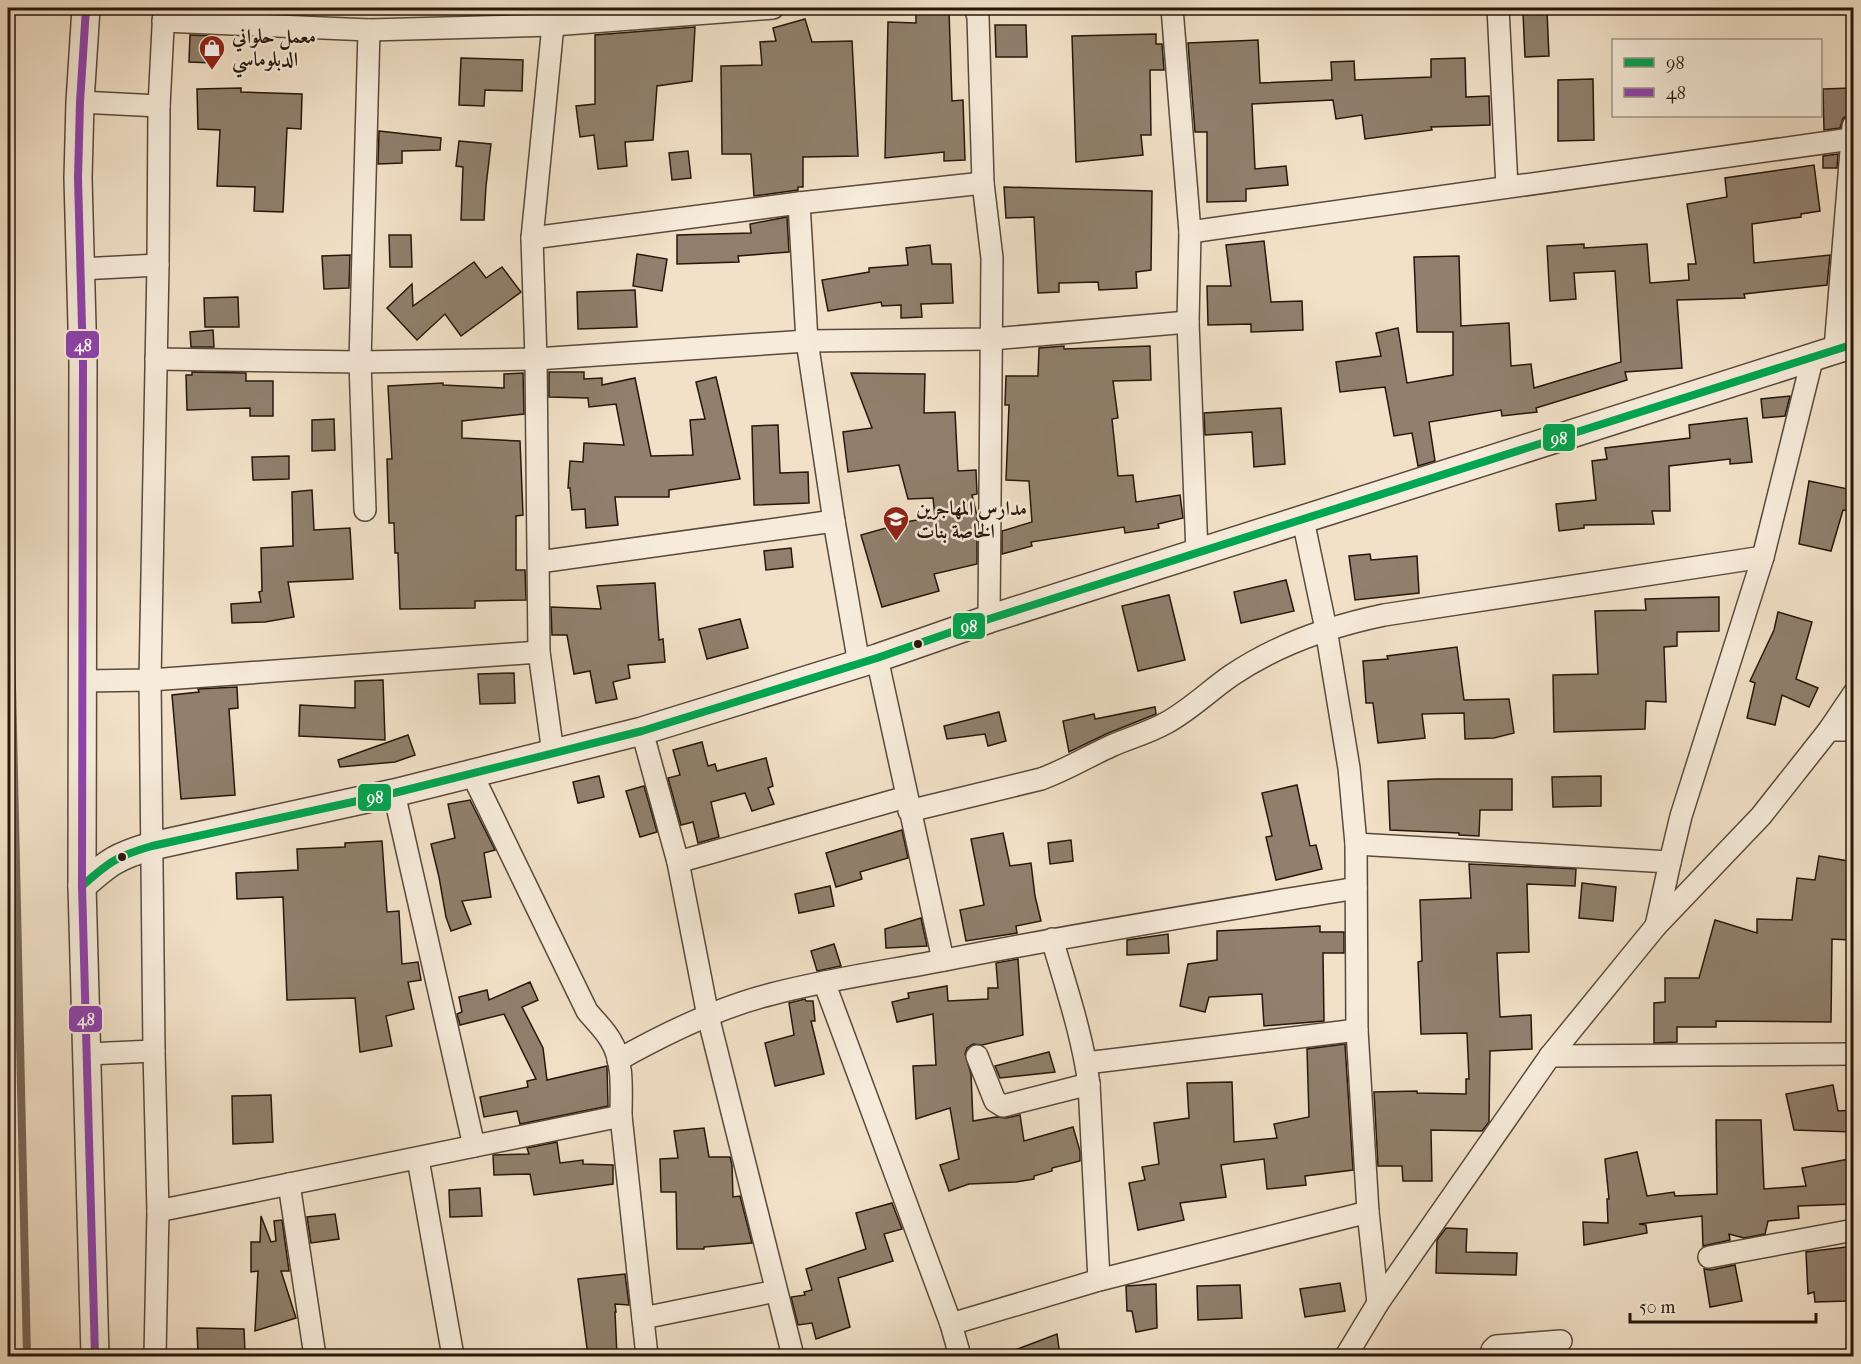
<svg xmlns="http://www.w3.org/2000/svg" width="1861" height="1364" viewBox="0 0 1861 1364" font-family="'IM FELL French Canon',Amiri,serif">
<rect width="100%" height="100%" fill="#f2e1c8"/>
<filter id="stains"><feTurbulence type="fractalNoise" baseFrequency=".00333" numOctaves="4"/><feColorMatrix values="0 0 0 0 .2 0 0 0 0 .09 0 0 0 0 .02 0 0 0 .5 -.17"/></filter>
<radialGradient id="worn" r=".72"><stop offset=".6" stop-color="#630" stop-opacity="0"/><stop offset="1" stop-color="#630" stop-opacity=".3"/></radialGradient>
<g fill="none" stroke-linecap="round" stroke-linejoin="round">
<path stroke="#776756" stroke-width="8" d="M8,506L27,1356"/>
</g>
<g fill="#90806d" stroke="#26170b" stroke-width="1.5">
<path d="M949,11L952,101L963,100L965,160L944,161V152L885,158L888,22L916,23V13Z"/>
<path d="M1547,12L1549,56L1525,57L1523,13Z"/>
<path d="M805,19L812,42L852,41L858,156L803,157V187H798V190L754,196L751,154H722L721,66L762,65L760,42L776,41L773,28Z"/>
<path d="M995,25H1026L1027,57H996Z"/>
<path d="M695,27L692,81L657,86L653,140L625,142L627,166L598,169L594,135L580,137L576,106L595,104V35Z"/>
<path d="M1156,34V44H1162L1164,70H1150L1151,135H1141L1143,155L1076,162L1072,36Z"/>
<path d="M190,35L214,36V63L189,62Z"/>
<path d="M1258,40L1260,83L1332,80L1331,62L1354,61L1355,80L1431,77V59L1465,58L1466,97L1489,96L1490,125L1431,127L1432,130L1365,139L1362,115L1336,119L1333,100L1252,104L1255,169L1286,166L1288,185L1246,189V201L1207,202V132H1195L1188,43Z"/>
<path d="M461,58L523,60L522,91L485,90L484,106L459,105Z"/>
<path d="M1593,79L1594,140L1558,141V80Z"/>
<path d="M241,88V92L302,94L301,129L287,128L283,212L254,211L255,187L217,186L220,130L198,129L197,89Z"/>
<path d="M1851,88L1852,114L1843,118L1840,128L1824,130L1823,89Z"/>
<path d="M379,131L441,138L440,150L402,151V163L378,164Z"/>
<path d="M459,141L491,144L486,186L484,220H461L463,167L456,166Z"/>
<path d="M688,151L691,178L672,180L669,153Z"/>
<path d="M1838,154L1837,168H1823V156Z"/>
<path d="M1814,165L1820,211L1801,214V217L1752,224L1754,263L1830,255L1827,285L1744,294L1745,298L1677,300L1682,368L1625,372L1627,380L1536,408L1537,412L1502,416L1501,410L1429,422L1435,461L1418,466L1412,433L1394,436L1385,387L1340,392L1336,362L1381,356L1376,333L1398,328L1407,383L1453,375V332H1417L1414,257L1459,256L1461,326L1509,323L1511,366L1531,364L1534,388L1621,362L1615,271L1574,273L1576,299L1550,301L1547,246L1584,244V248L1647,244L1650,283L1689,280L1688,264H1696L1687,204L1727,197L1725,178Z"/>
<path d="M1004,187L1152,191L1151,270L1136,272L1137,288L1099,290L1098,282L1059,283V292L1038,293L1034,217L1006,218Z"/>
<path d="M787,217L789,252L738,256L739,262L677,264V235L751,233L750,224Z"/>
<path d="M389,235H411L412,267H390Z"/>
<path d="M1264,241L1271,302L1302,301L1303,330L1251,332V324L1208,325L1207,286H1231L1226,245Z"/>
<path d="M930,245L932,264H951L953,303L921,304L922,317L901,318V305L882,306L881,302L828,311L822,280L869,272V268L908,265L906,248Z"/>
<path d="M637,254L667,259L662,291L633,286Z"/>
<path d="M350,255L349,288L324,289L322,256Z"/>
<path d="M474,262L486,278L502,267L521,292L461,336L445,314L417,340L387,308L412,284L413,306Z"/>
<path d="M635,290L637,327L578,329L577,292Z"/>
<path d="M238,297L239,327H205L204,298Z"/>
<path d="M213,330L214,347H191L190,332Z"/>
<path d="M1064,346V349L1150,346L1151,380L1113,381L1118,418L1112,419L1118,476L1133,475L1136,502L1180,495L1183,518L1158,524L1159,528L1125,533L1124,527L1031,542L1032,546L1002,554V531L1032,522L1029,481L1006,480L1009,405H1005L1006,376H1038L1039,348Z"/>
<path d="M192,372L246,373V381H273V416H250V408L187,410L186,375H192Z"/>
<path d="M549,372H584V379L602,378V385L635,378L651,456L693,455L690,420L705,419L696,382L716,377L740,479L669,490V497H615L618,525L586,528L585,509L572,510L570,488H568L570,461L583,462L584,443L624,445L616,404L589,407L588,398L549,397Z"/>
<path d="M523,373L524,414L462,421V438L520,441L523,515L516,516V570H525L526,600L475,601V608L400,609L398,553H395L394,523H389L387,459H392L388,386L443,383V385L504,388V374Z"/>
<path d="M851,373L925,374L924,413L955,412L958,471L976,470L977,494L972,495L977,516V564L934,574L939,591L882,607L861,535L911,521L935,517L933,498L908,499L899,465L848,472L843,432L872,428Z"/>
<path d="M1790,396L1785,416L1763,418L1761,399Z"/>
<path d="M1281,408L1285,464L1254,467L1252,432L1205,435L1204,413Z"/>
<path d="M1747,418L1752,462L1730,464V459L1669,466L1670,511H1652L1654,524L1584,525V528L1559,531L1556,504L1596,500L1592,461L1607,459L1605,448L1690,438L1689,425Z"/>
<path d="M334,419L335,450L312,451V420Z"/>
<path d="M778,425L780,473L808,472L809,503L754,505L752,426Z"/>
<path d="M289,456V479L253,480L252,457Z"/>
<path d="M1809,481L1853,490L1851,511L1843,510L1831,551L1799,544Z"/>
<path d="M312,490L314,530L350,528L353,579L288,582L294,617L265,622L232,623L231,604L261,602L259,592L262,591L261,548L293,546L292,492Z"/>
<path d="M791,548L793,567L766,570L764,551Z"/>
<path d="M1370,554L1371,560L1417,556L1419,593L1355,600L1349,556Z"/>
<path d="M1286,580L1294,611L1241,623L1234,592Z"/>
<path d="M655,583L659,640L663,639L665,662L628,665L630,678L613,682L617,699L596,703L590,671L574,674L567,635H552L551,607L601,609L597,586Z"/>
<path d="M1169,595L1185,660L1138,671L1122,606Z"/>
<path d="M1719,597V631L1677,632V646L1664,647L1666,702L1646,701L1645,729L1554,732L1553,675L1598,674L1595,611L1646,610L1645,599Z"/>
<path d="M1778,612L1812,622L1796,679L1818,688L1809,707L1782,695L1775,725L1747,718L1755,683L1750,681L1774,630Z"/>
<path d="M740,619L748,648L707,659L699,629Z"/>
<path d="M1457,647L1464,700L1509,699L1514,733L1494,738L1465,739L1464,713L1422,714L1425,738L1378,743L1373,703H1366L1363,661L1388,659L1387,656Z"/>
<path d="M514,673L515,703L480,704L478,674Z"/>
<path d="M383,680L385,740L299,736L300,705L355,708V681Z"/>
<path d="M237,687L238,708L229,709L235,795L181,799L172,695L199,692L198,689Z"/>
<path d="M1155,707L1156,714L1106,734L1069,752L1063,721L1094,714L1095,719Z"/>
<path d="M999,712L1006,741L988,746L985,734L947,739L944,726Z"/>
<path d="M408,735L415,755L395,762L340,767L338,760Z"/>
<path d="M702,742L708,766L715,764L717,771L766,758L773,786L768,788L774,804L752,811L745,793L711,802L719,837L698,843L693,822L681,825L668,778L680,775L673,750Z"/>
<path d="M599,776L604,797L578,803L573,782Z"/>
<path d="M1601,776V806L1553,807L1552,777Z"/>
<path d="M1436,779H1512V810H1480L1479,836L1459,835V833L1390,830L1388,781Z"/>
<path d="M1297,785L1310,846L1316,845L1322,869L1276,880L1266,837L1272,836L1262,793Z"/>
<path d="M644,786L657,832L640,837L626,791Z"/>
<path d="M470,800L495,850L484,853L491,897L462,901L471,924L451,931L446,917L439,877L431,844L455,838L448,804Z"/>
<path d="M902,830L908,858L860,872L862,879L836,887L826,853Z"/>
<path d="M1003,833L1010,866L1031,863L1035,896L1041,921L1016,926L1017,933L966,941L960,910L984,905L971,839Z"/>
<path d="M1071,840L1073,861L1050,864L1048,843Z"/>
<path d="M382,841L387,912L399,911L402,964L418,962L421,980L408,982L414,1009L386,1016L392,1046L360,1052L355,998L287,1000L283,897L237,899L236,873L298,870L297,849L345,847V843Z"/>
<path d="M1819,856L1854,862V891L1851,890L1849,940L1832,939L1831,1022L1716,1021V1027H1677V1042L1654,1043V1003L1665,1002V978H1699L1715,920L1757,933V919L1792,920L1797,878L1815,880Z"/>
<path d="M1469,864L1576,869L1575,886L1527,884L1529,952L1497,953L1500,1017L1531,1015L1532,1049L1490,1051L1489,1122L1482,1131L1431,1130L1432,1181H1403L1402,1166H1378L1374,1092L1417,1091V1093L1466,1094V1079H1469L1467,1033L1421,1034L1418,962L1422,961L1420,900L1471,898Z"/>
<path d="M1582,883L1616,887L1613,921L1579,918Z"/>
<path d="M830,886L834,906L799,913L795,894Z"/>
<path d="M921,918L927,946L886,948L885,929Z"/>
<path d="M1320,926V932H1344V953H1323L1324,1021L1264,1026L1262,994L1209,997L1205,1012L1180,1006L1188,964L1217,960V931Z"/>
<path d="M1168,934L1169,953L1127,955V940Z"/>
<path d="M834,944L841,966L817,971L811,951Z"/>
<path d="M1018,959L1023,1035L982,1045L973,1044L967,1048L965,1054L971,1074L973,1121L996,1117L1006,1118L1020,1115L1024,1141L1073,1127L1080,1151V1161L1052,1168V1171L1034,1176V1179L1016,1182L969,1184L949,1191L940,1165L959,1159L950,1108L916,1119L913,1066L936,1065L933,1014L897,1022L892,1002L909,998L908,993L947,986L948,1001L988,999V988H998L996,963Z"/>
<path d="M530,982L538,1000L522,1007L543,1048L547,1080L607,1066L608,1106L520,1124L517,1111L484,1117L480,1097L528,1087L527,1081L536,1079L504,1014L460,1025L457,1014L462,1012L459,997L487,990L489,1000Z"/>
<path d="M805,999L806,1001H813L815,1021H811L824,1074L775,1086L765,1043L794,1035L789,1003Z"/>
<path d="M1345,1044L1353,1170L1305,1176L1306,1185L1267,1189L1264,1159L1221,1165L1226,1197L1180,1203L1184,1220L1138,1230L1129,1183L1145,1180L1142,1167L1159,1164L1154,1123L1189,1118L1187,1083L1232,1082L1234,1142L1277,1138L1274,1124L1309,1117L1307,1049Z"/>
<path d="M1049,1052L1055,1072L1000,1078L995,1066Z"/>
<path d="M1833,1085L1838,1111L1854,1110V1132L1794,1130L1786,1094Z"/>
<path d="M271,1095L273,1142L233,1144L232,1096Z"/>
<path d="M1716,1120H1761L1764,1189L1806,1186L1802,1168L1854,1158V1204L1798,1206L1799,1218L1768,1221L1765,1234L1744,1238L1729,1234L1730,1240L1703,1246L1702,1216L1639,1224L1646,1225L1647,1233L1584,1245L1583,1222L1608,1223L1607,1199H1609L1605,1159L1637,1152L1647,1196L1674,1192L1675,1196L1717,1194Z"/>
<path d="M704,1128L709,1157H730L732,1165L733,1197L740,1196L752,1243L704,1247V1249H677L676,1192H661L660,1159L678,1158L674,1131Z"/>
<path d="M557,1142L560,1163L583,1160V1164L613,1165V1184L534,1195L530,1174L494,1175L493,1155L529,1154L527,1148Z"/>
<path d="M480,1188L482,1216L450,1217L449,1190Z"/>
<path d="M892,1203L902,1229L884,1234L893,1261L838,1278L850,1327L816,1339L812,1323L798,1325L791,1297L805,1295L804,1292L812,1290L806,1269L866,1249L856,1213Z"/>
<path d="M335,1214L339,1239L311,1243L307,1217Z"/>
<path d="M261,1216L271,1242L276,1241L274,1221L282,1220L289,1271H281L296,1318L255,1331L258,1271L251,1272V1242H260Z"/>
<path d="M1446,1228L1467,1229L1466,1252L1517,1253L1516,1275L1436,1273L1437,1240Z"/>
<path d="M1854,1246V1282H1847L1848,1301L1815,1302L1814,1292L1808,1294L1806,1252Z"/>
<path d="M1735,1265L1742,1301L1710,1307L1704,1269L1711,1270Z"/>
<path d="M625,1274L629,1305L615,1304L616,1312H615L617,1356H588L578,1279Z"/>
<path d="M1340,1283L1345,1311L1305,1317L1300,1289Z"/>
<path d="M1156,1284L1157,1328L1136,1332L1132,1311H1127L1126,1286Z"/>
<path d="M1240,1285L1242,1318L1198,1320L1197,1286Z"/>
<path d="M197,1328L244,1329L245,1353L198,1355Z"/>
<path d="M1057,1334L1060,1356H1003L1002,1355Z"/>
</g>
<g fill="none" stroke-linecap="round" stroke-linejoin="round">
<g stroke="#594a3a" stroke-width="24">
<g id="minor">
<path d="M975,8L978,17L983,183L992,258L989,619"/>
<path d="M1172,8L1190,232L1188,322L1197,553"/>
<path d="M1498,8L1507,187"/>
<path d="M163,21L369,30L553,25L773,8"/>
<path d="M553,25L532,238L536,359L539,652L553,753"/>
<path d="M80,102L159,106"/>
<path d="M799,203L807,341L834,521L859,664"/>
<path d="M1190,232L1851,139"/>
<path d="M532,238L799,203L983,183"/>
<path d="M80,269L158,265"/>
<path d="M1835,349L1853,126"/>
<path d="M156,359L360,362L536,359L807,341L992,339L1188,322"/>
<path d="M365,510L360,362L369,30"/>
<path d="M1303,520L1326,629L1349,768L1356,844L1357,1030L1368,1212L1378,1303"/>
<path d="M539,562L834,521"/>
<path d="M877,658L943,960"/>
<path d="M83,681L150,680L539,652"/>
<path d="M1829,730H1854"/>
<path d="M642,731L678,862L708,1016L793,1356"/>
<path d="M472,774L587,1011C595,1021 605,1030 611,1041C624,1062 621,1092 621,1116L647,1356"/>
<path d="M394,793L474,1146"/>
<path d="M909,811L1041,779C1066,770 1087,757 1111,746C1129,738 1148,733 1166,723C1190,710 1210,690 1232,675C1278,644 1331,626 1384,615L1763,557"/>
<path d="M1356,844L1670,862L1656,926"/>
<path d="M678,862L906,797"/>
<path d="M1670,862L1681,816L1763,557L1813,356"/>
<path d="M1052,939C1066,987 1082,1034 1089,1084L1099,1280"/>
<path d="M824,982L951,1324L960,1356"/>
<path d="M87,1054L154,1051"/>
<path d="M977,1056L995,1101L1003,1106L1089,1084"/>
<path d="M1550,1056L1854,1054"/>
<path d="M618,1060C666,1033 719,1007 772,994C829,979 887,971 945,960C1082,933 1219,911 1356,888"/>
<path d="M1086,1063L1357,1030"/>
<path d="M418,1159L453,1356"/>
<path d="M289,1184L315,1356"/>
<path d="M158,1211L621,1116"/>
<path d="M1709,1257L1854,1230"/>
<path d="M643,1318L776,1291"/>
<path d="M951,1324L1099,1280L1368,1212"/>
<path d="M155,1356L158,1211L154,1051L150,680L158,265L159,106L164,8"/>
<path d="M1346,1356L1378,1303L1550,1056L1656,926L1761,816L1829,730L1854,693"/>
<path d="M1491,1356L1492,1350L1496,1346L1561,1341"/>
</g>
</g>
<g stroke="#594a3a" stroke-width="30">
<g id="tertiary">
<path d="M86,8L80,102L78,178L83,363L82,886L95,1356"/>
<path d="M82,886C109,862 117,856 152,846L394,793L642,731L877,658L989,619L1854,344"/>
</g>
</g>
<use href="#minor" stroke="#f7ecdb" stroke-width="21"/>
<use href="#tertiary" stroke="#f7ecdb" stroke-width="27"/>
<g stroke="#f7ecdb" stroke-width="12">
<path id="bus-1" d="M82,886C109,862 117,856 152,846L394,793L642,731L877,658L989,619L1854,344"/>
</g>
<g stroke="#f7ecdb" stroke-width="12">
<path id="bus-2" d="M86,8L80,102L78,178L83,363L82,886L95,1356"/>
</g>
<use href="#bus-1" stroke="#00a651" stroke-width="8"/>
<use href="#bus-2" stroke="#8e44ad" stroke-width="8"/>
</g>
<defs>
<g id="shop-pin" transform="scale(1.35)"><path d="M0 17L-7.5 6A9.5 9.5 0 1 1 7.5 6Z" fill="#8f2418" stroke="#f7ecdb"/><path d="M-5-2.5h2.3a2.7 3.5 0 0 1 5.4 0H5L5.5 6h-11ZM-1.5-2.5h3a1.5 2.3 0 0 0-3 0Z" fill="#fff"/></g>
<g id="school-pin" transform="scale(1.35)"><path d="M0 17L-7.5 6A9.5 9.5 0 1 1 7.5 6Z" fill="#8f2418" stroke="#f7ecdb"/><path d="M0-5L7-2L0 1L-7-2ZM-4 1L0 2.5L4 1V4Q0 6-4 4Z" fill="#fff"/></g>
</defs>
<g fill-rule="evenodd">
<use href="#shop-pin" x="212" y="48"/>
<use href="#school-pin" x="896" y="519"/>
</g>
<g fill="#26170b" stroke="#f7ecdb" stroke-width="2">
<circle cx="918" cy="644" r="5"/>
<circle cx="122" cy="857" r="5"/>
</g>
<g text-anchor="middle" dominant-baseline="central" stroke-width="5" stroke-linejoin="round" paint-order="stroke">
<g font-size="20" font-weight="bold" fill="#26170b" stroke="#f7ecdb" text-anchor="start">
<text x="232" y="36">معمل حلواني<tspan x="232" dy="23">الدبلوماسي</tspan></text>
<text x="916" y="508">مدارس المهاجرين<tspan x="916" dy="23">الخاصة بنات</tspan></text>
</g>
</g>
<g stroke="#f7ecdb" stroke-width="2">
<rect x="65" y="330" width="35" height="29" rx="6" fill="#8e44ad"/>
<rect x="1542" y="423" width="34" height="29" rx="6" fill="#00a651"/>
<rect x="952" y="612" width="34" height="28" rx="6" fill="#00a651"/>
<rect x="357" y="783" width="35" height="29" rx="6" fill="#00a651"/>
<rect x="68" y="1005" width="35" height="28" rx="6" fill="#8e44ad"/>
</g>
<g font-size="16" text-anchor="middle" font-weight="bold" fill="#fff">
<text x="83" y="351">48</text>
<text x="1559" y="444">98</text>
<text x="969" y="632">98</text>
<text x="375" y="803">98</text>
<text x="86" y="1025">48</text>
</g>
<rect width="1861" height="1364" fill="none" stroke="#f2e1c8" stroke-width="30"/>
<rect x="9" y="9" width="1843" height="1346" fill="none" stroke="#26170b" stroke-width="3"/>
<rect x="15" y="15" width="1831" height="1334" fill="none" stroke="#26170b" stroke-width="1.5"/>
<rect x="1612" y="39" width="210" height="78" fill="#f7ecdb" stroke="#a39788" stroke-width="1.5"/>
<rect x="1624" y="58" width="30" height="9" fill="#00a651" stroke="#a39788" stroke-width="1.5"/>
<text x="1666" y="69" font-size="18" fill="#26170b">98</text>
<rect x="1624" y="88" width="30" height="9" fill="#8e44ad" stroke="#a39788" stroke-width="1.5"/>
<text x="1666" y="99" font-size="18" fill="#26170b">48</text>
<path d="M1630 1313v9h186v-9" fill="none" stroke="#26170b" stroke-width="3"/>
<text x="1639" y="1313" font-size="18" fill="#26170b" stroke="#f7ecdb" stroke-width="4.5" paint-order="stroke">50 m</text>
<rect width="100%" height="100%" filter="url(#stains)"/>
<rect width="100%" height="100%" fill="url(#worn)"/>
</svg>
